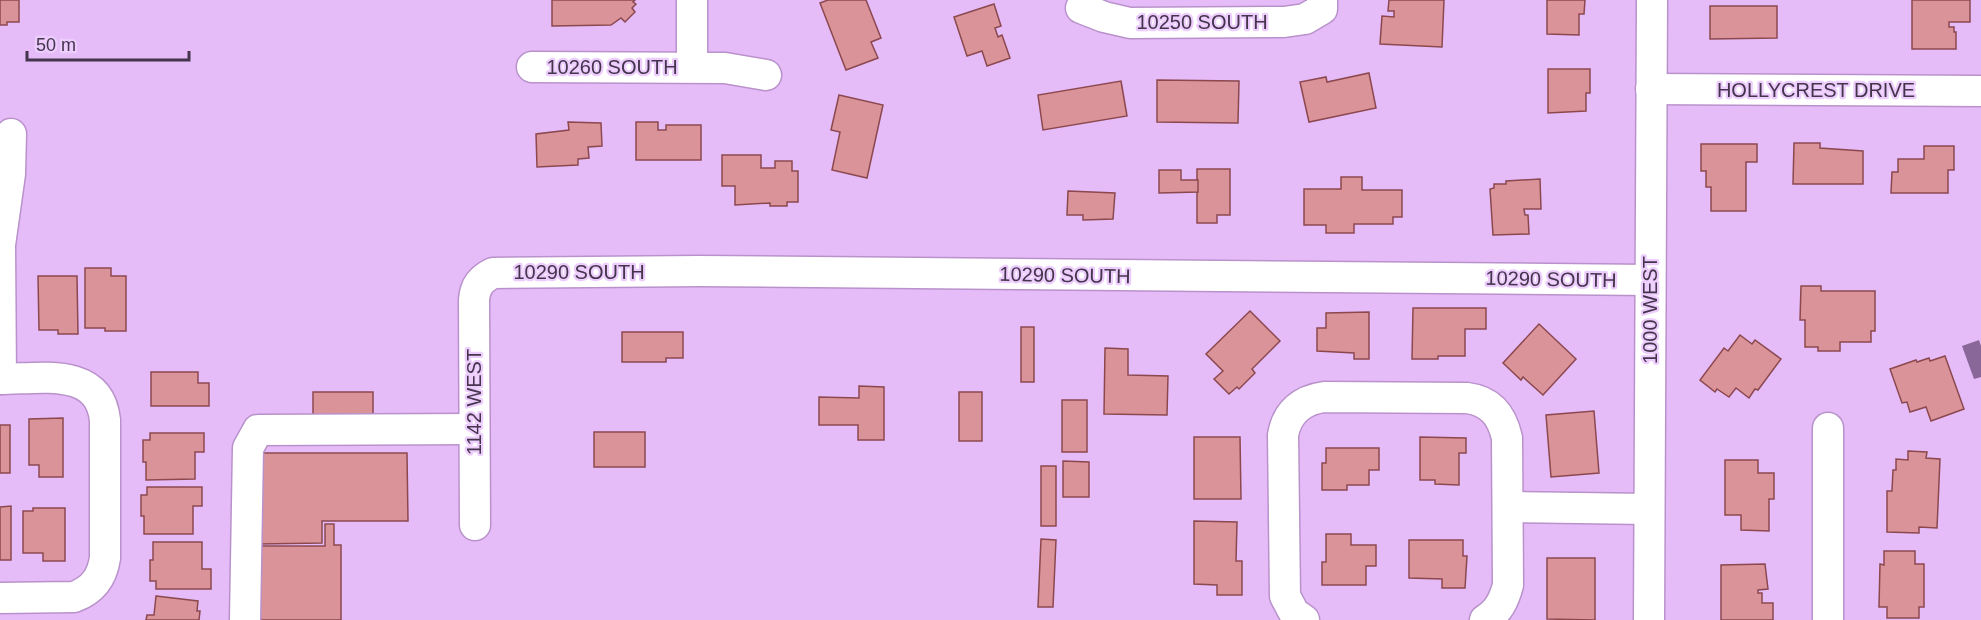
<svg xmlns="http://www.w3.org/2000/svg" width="1981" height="620" viewBox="0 0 1981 620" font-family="Helvetica,sans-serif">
<rect width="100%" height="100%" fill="#e5bcf8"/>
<path fill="#896799" d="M1979,340L1981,346V377L1974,379L1962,346Z"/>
<g fill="#da9499" stroke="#8c484f" stroke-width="1.5">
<path d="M0,0H19V22H7V25H0Z"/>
<path d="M552,0H635L633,2L636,4L632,8L635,12L625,22L621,18L611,25L552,26Z"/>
<path d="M828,0H866L881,38L871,42L878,58L846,70L820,3Z"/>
<path d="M1389,0H1444L1442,47L1380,44L1382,16L1394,17V11H1388Z"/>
<path d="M1547,0H1585L1584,14H1579V35L1547,34Z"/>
<path d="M1912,0H1970V22H1949V27H1954V32H1956V49H1912Z"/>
<path d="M994,4L1001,26L995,28L998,37L1002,35L1010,58L987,66L982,51L967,56L954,17Z"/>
<path d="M1710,6H1777V38L1710,39Z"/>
<path d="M1548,69H1590V93H1586V111L1548,113Z"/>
<path d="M1369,73L1376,108L1309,122L1300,82L1326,77L1327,82Z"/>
<path d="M1157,80L1239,81L1238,123L1157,122Z"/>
<path d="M1121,81L1127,116L1043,130L1038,95Z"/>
<path d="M839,95L883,105L867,178L832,170L840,132L831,130Z"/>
<path d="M568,122L601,123L602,146L588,147L589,158L578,159V165L537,167L536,134L569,130Z"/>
<path d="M636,122H658V130H666V125H701V160H636Z"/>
<path d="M1794,143H1820V148L1863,151V184H1793Z"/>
<path d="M1701,144H1757V162H1746V211H1711V187H1706V171H1701Z"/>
<path d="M1924,146H1954V170H1948V193H1891L1892,172H1898V159H1924Z"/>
<path d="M722,155H761V168H775V161H792V171H798V202H787V206H770V203L735,205V186H722Z"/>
<path d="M1197,169H1230V215H1217V223H1197Z"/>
<path d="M1159,170H1181V180H1198V192L1159,193Z"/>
<path d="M1341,177H1362V190H1402V217H1393V224H1354V233H1326V225H1304V189H1341Z"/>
<path d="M1540,179L1541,209H1524L1525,215H1528L1529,234L1493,235L1490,189L1494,188V184H1506V181Z"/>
<path d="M1068,191L1115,193L1113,219L1083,220V215H1067Z"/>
<path d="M85,268H111V276H126V331H105V328H85Z"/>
<path d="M38,276H77L78,334H58V330H39Z"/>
<path d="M1801,286H1821V291H1875V331H1871V342H1840V351H1818V347H1805V320H1800Z"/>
<path d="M1413,308H1486V329H1465V356H1438V359H1412Z"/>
<path d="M1250,311L1280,341L1252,369L1255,373L1239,389L1237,387L1229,394L1214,379L1223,371L1206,354Z"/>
<path d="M1369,312V359H1354V353L1317,351V328H1326V313Z"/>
<path d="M1539,324L1576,359L1543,395L1523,377L1521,380L1503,363Z"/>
<rect x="1021" y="327" width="13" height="55"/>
<path d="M622,332H683V358H666V362H622Z"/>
<path d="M1740,335L1752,344L1755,340L1781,359L1758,390L1755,389L1749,398L1736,388L1729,397L1717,389L1715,392L1700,380L1724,348L1728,351Z"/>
<path d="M1105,348L1128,349V375L1168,376L1167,415L1104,414Z"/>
<path d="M1945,356L1964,409L1931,421L1926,407L1910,412L1907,402L1902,403L1890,369L1916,360L1917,362L1929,358L1930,361Z"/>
<path d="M151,372H198V383H209V406H151Z"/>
<path d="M859,386L884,387V440H858V425H819V397L859,398Z"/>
<rect x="313" y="392" width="60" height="29"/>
<rect x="959" y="392" width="23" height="49"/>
<rect x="1062" y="400" width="25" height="52"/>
<path d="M1594,411L1599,473L1551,477L1546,415Z"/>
<path d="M63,418V477H39V465H29V419Z"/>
<rect x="0" y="425" width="10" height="48"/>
<rect x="594" y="432" width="51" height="35"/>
<path d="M150,433H204V452H195V479L146,480V462H143V440H150Z"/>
<path d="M1194,437H1240L1241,499H1194Z"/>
<path d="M1420,437L1466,438V453H1459V485L1435,484V480H1420Z"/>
<path d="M1326,448H1379V470H1369V485H1347V490H1322V463H1326Z"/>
<path d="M1908,451L1927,452L1926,458L1940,459L1937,528L1919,527V533L1887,532V491H1892L1893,470H1896V459L1908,460Z"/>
<path d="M259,453H407L408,521H322V543L259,544Z"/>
<path d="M1725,460H1758V473H1774V499H1769V531L1741,530V515H1725Z"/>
<path d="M1063,461L1089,462V497H1063Z"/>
<rect x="1041" y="466" width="15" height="60"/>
<path d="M147,487H202V506H193V534H144V516H141V495H147Z"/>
<path d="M11,506V560H0V507Z"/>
<path d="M33,508H65V561H43V553H23V511H33Z"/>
<path d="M1194,521L1237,522L1236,561H1242V595H1217V585L1194,584Z"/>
<path d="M325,524H334V545H341V620H260V546H325Z"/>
<path d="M1326,534H1351V545H1376V566H1366V585H1322V562H1326Z"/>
<path d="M1041,539L1056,540L1053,607H1038Z"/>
<path d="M1409,540H1463V556H1467L1465,588H1442V579L1409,578Z"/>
<path d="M153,542H202V569H211V589H156V581H150V560H153Z"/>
<path d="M1884,551H1915V564H1924V607H1919V618H1887V607H1879L1880,564L1884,565Z"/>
<path d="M1547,558H1595V620L1547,619Z"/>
<path d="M1765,564L1768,589L1758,590V593H1762V603H1773V620H1721V565Z"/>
<path d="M156,596L198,601L197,611H200L199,620H146L147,615H154Z"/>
</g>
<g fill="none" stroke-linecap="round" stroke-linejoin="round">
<g stroke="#b992cb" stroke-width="33">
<g id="minor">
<path d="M692,0V67"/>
<path d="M1081,8L1104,17L1130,23L1284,22L1305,19L1322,9V0"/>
<path d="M532,67L725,68L766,75"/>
<path d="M1651,89L1981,91"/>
<path d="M0,379C40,379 99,366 105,420V558C102,578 93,590 74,597L0,598"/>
<path d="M1,379L0,245L10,174L11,134"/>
<path d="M1508,507L1649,509"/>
<path d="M475,525L474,300C475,286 481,279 493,273L699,271L1650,280"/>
<path d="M245,620L248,448L258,430L473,429"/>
<path d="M1304,620L1294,613L1285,596L1283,435C1287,412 1302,400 1324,397L1467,398C1491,401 1502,416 1507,438L1508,585C1504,600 1499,611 1485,620"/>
<path d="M1649,620L1652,0"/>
<path d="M1828,620V428"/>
</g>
</g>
<use href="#minor" stroke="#fff" stroke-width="30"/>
</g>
<g text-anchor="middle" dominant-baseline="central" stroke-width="4.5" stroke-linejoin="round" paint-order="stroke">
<g font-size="20" fill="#44344c" stroke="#edcdfd">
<text x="1202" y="22">10250 SOUTH</text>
<text x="612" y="67">10260 SOUTH</text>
<text x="1816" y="90">HOLLYCREST DRIVE</text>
<text x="579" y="272">10290 SOUTH</text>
<text transform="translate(1065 275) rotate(1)">10290 SOUTH</text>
<text transform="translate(1551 279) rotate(1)">10290 SOUTH</text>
<text transform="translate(1650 310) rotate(-90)">1000 WEST</text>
<text transform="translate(474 402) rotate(-90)">1142 WEST</text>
</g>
</g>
<path d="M27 51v9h162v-9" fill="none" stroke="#44344c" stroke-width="3"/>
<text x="36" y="51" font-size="18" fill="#44344c" stroke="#edcdfd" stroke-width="4.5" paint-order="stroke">50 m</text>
</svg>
